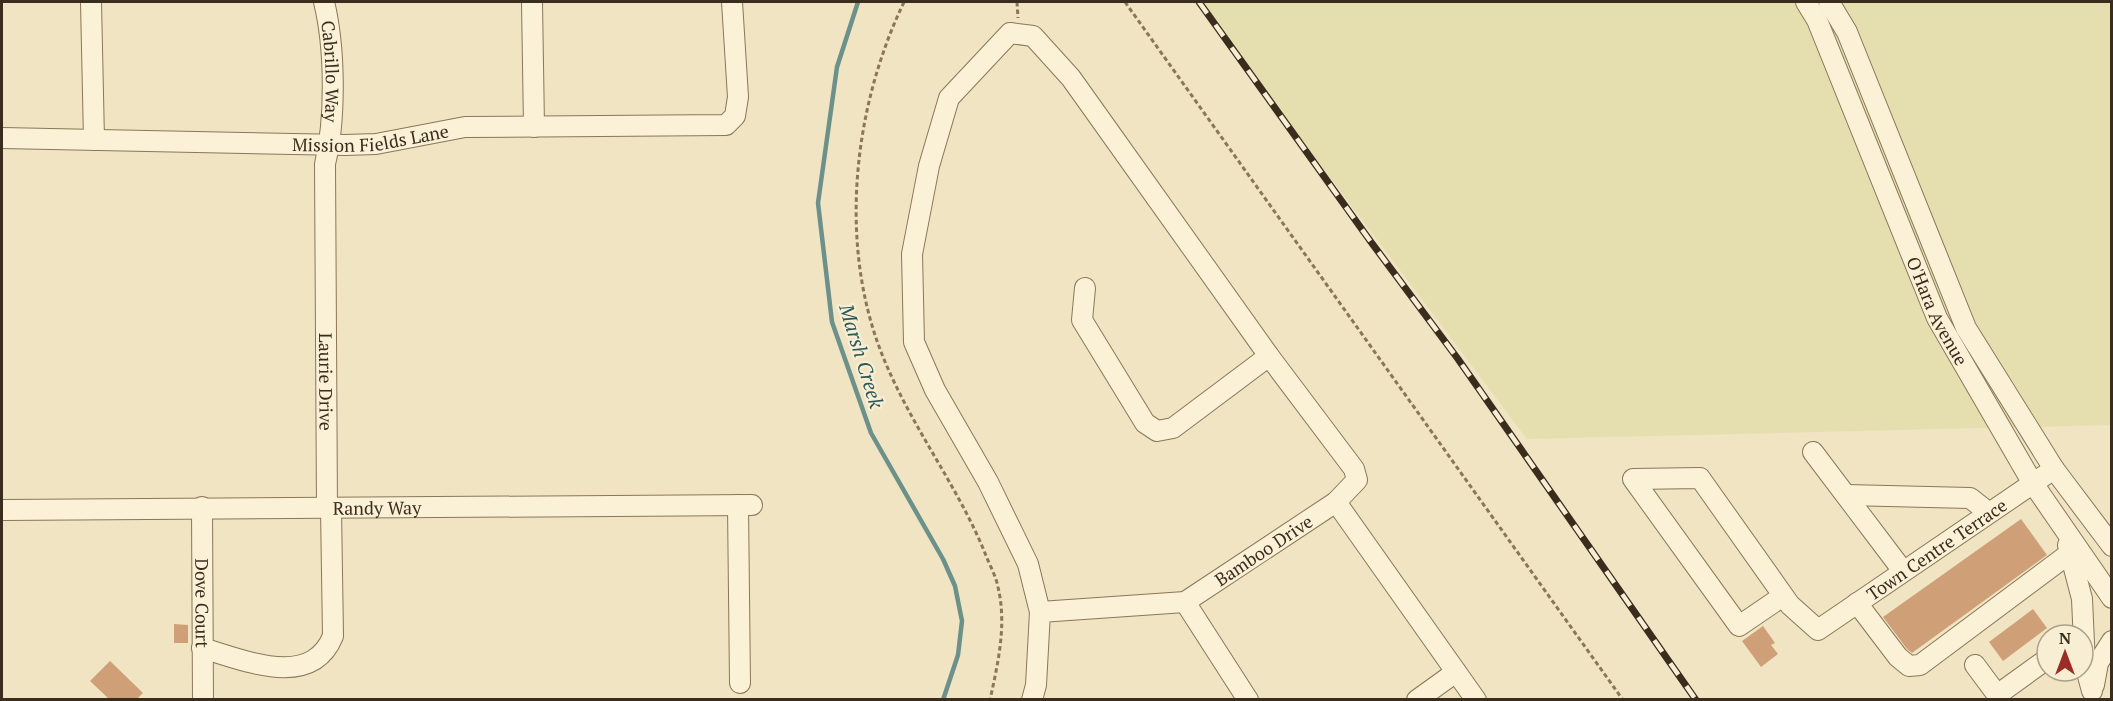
<svg xmlns="http://www.w3.org/2000/svg" width="2113" height="701" viewBox="0 0 2113 701" font-family="'PT Serif',serif">
<rect width="100%" height="100%" fill="#f0e4c3"/>
<path fill="#e5dfb0" d="M1198,2H2111V425L1527,439Z"/>
<g fill="none" stroke-linecap="round" stroke-linejoin="round">
<path stroke="#6c918a" stroke-width="4.5" d="M858,2L837,67L818,203L832,322L871,433L943,559L955,586L962,621L958,655L943,700"/>
</g>
<g fill="#cfa078">
<path d="M2021,519L2047,555L1912,653L1907,649L1883,617Z"/>
<path d="M2033,609L2047,628L2003,661L1989,642Z"/>
<path d="M174,624L188,625V643H174Z"/>
<path d="M1763,626L1775,643L1771,645L1778,654L1761,667L1742,641Z"/>
<path d="M110,661L143,693L137,699H109L90,681Z"/>
</g>
<g fill="none" stroke-linecap="round" stroke-linejoin="round">
<g stroke="#8b7659" stroke-width="22">
<g id="minor">
<path d="M91,2L94,140"/>
<path id="s1" d="M324,2C335,47 336,118 325,164L327,509"/>
<path d="M532,2L534,127"/>
<path id="s2" d="M1806,2L1817,20L1937,318L2032,482L2112,598"/>
<path d="M1829,2L1847,32L1966,328L2054,469L2112,546"/>
<path id="s3" d="M2,138L345,145L376,144L465,127L726,125L735,116L738,97L732,2"/>
<path d="M1085,288L1082,320L1145,423L1157,431L1173,428L1269,356"/>
<path d="M1813,452L1903,571"/>
<path d="M1846,495L1970,498L1988,512"/>
<path d="M738,505L740,683"/>
<path id="s4" d="M202,507L203,700"/>
<path id="s5" d="M2,510L752,505"/>
<path d="M2068,545L2082,599L2085,665L2092,691"/>
<path id="s6" d="M1783,596L1739,626L1633,479L1700,478L1790,605L1818,630L2054,469"/>
<path d="M1185,602L1248,700"/>
<path d="M1857,603L1898,657L1909,666L1920,665L2070,553"/>
<path d="M1040,612L1028,564L988,482L935,390L914,342L912,254L929,166L949,98L1010,33L1033,36L1071,78L1269,356L1354,469L1357,480L1336,502"/>
<path d="M202,648C244,660 311,690 333,636L331,509"/>
<path d="M1975,665L2001,700"/>
<path d="M2094,685L2098,663L2112,641"/>
<path d="M1997,695L2047,659"/>
<path id="s7" d="M1032,700L1036,685L1040,612L1185,602L1336,502L1476,700"/>
<path d="M1417,700L1456,672"/>
</g>
</g>
<g stroke="#8b7659" stroke-width="3" stroke-dasharray="4.5 3" stroke-linecap="butt">
<path d="M904,2C852,110 837,251 886,364C914,430 958,487 985,553C989,564 996,576 998,587C1007,625 998,663 990,700"/>
<path d="M1017,2L1018,18"/>
<path d="M1125,2L1623,700"/>
</g>
<use href="#minor" stroke="#faf1d7" stroke-width="20"/>
<g stroke="#3a2d1e" stroke-width="7">
<path id="rail" d="M1199,2L1371,242L1458,359L1696,700"/>
</g>
<use href="#rail" stroke="#f7eed3" stroke-width="4.5" stroke-dasharray="14" stroke-linecap="butt"/>
</g>
<g text-anchor="middle" dominant-baseline="central" stroke-width="4.5" stroke-linejoin="round" paint-order="stroke">
<g font-size="18" fill="#3a2d1e" stroke="#f7eed3">
<text stroke="none"><textPath href="#s1" startOffset="70">Cabrillo Way</textPath></text>
<text stroke="none"><textPath href="#s3" startOffset="369">Mission Fields Lane</textPath></text>
<text stroke="none"><textPath href="#s2" startOffset="336">O'Hara Avenue</textPath></text>
<text stroke="none"><textPath href="#s1" startOffset="381">Laurie Drive</textPath></text>
<text stroke="none"><textPath href="#s5" startOffset="375">Randy Way</textPath></text>
<text stroke="none"><textPath href="#s6" startOffset="638">Town Centre Terrace</textPath></text>
<text stroke="none"><textPath href="#s7" startOffset="328">Bamboo Drive</textPath></text>
<text stroke="none"><textPath href="#s4" startOffset="96">Dove Court</textPath></text>
</g>
<g font-size="20" font-style="italic" fill="#2d5a59" stroke="#f7eed3">
<text transform="translate(862 356) rotate(73)">Marsh Creek</text>
</g>
</g>
<rect width="2113" height="701" fill="none" stroke="#3a2d1e" stroke-width="6"/>
<g transform="translate(2065 653)"><circle r="28" fill="#f7eed3" stroke="#aba18b" stroke-width="1.5"/>
<path d="M0-4.5L10 22L0 15L-10 22Z" fill="#9c2c27"/>
<text y="-9" font-size="16" font-weight="bold" text-anchor="middle" fill="#3a2d1e">N</text>
</g>
</svg>
